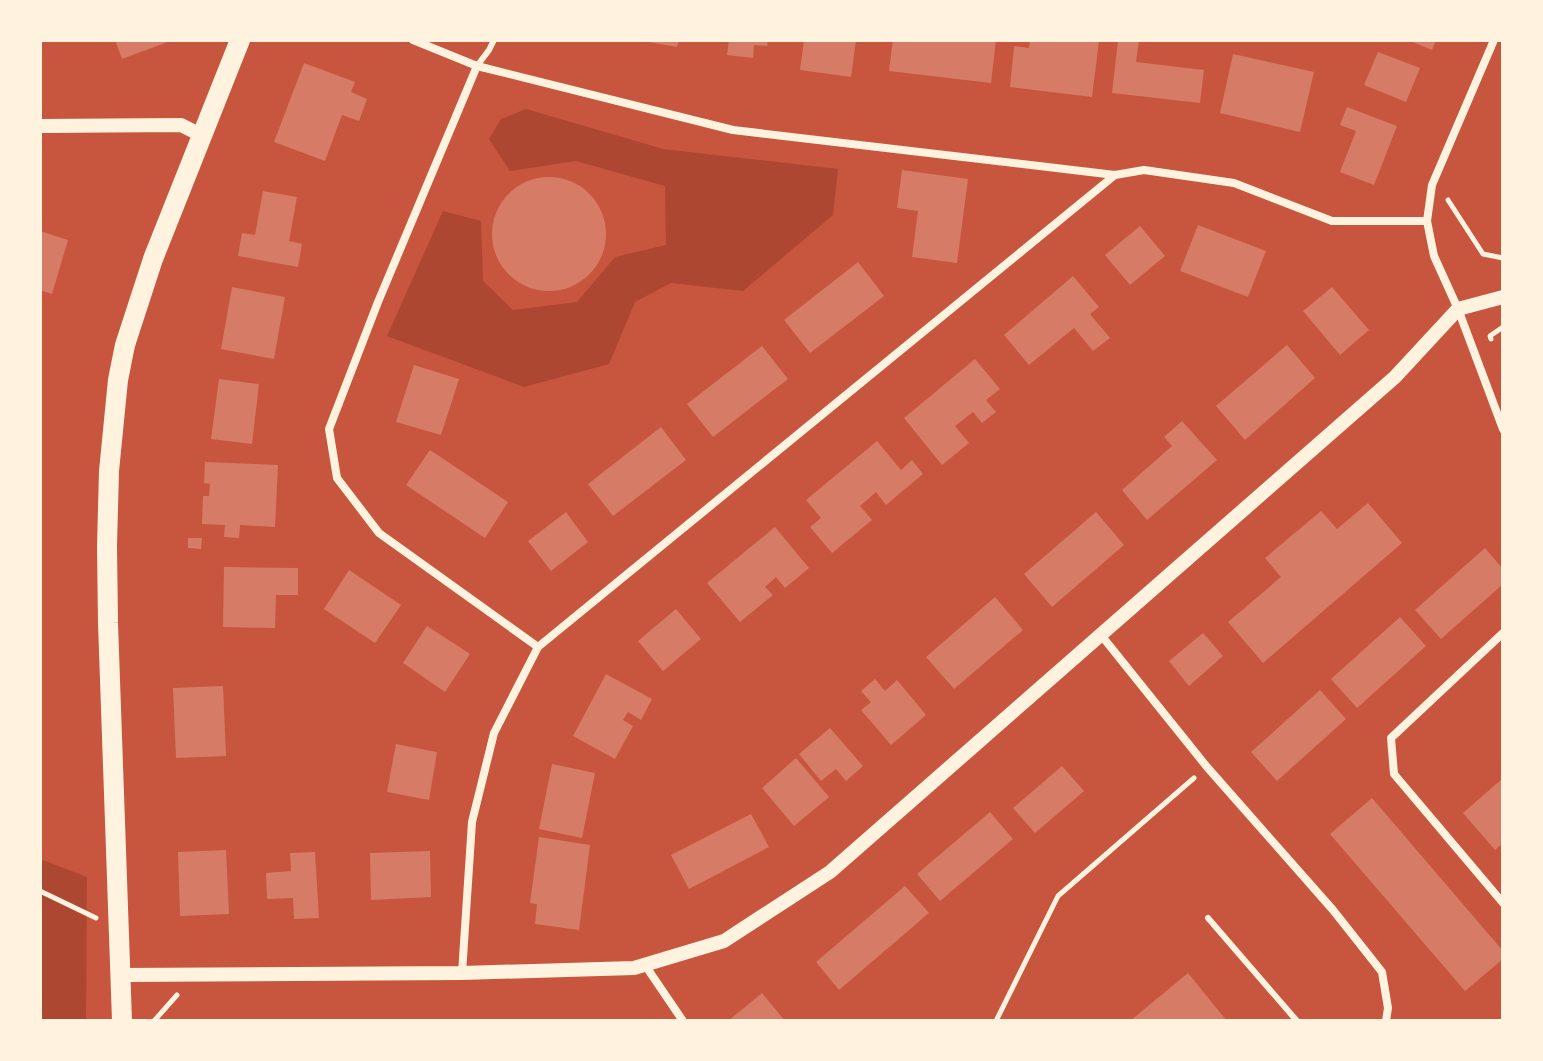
<svg xmlns="http://www.w3.org/2000/svg" width="1543" height="1061" viewBox="0 0 1543 1061" font-family="Manrope,sans-serif">
<rect width="100%" height="100%" fill="#c8553d"/>
<g fill="#ae4732">
<path d="M526,109L663,149L838,169L833,215L743,291L671,283L635,302L609,364L524,387L387,336L443,211L481,221L483,281L513,310L577,302L615,257L666,245L665,186L576,161L510,171L489,139L501,119Z"/>
<path d="M40,859L87,877L86,1021H40Z"/>
</g>
<g fill="#d67c66">
<path d="M115,40H173L122,59Z"/>
<path d="M648,40H679L677,47L648,42Z"/>
<path d="M729,40H768L767,46L754,45L753,58L727,55Z"/>
<path d="M804,40H856L851,77L800,70Z"/>
<path d="M893,40H996L991,83L889,71Z"/>
<path d="M1030,40L1099,41L1092,97L1010,87L1014,46L1029,48Z"/>
<path d="M1118,40H1139L1136,62L1204,70L1200,103L1112,93Z"/>
<path d="M1408,40H1436L1432,50Z"/>
<path d="M1378,52L1420,68L1406,102L1364,85Z"/>
<path d="M1233,54L1314,72L1300,132L1220,113Z"/>
<path d="M304,63L355,82L351,92L367,99L359,121L342,115L325,161L274,142Z"/>
<path d="M1347,107L1397,126L1374,185L1340,172L1356,131L1340,125Z"/>
<path d="M902,170L968,179L957,263L912,257L918,211L897,208Z"/>
<circle cx="549" cy="234" r="57"/>
<path d="M263,191L297,197L289,241L302,244L298,267L238,256L242,233L255,235Z"/>
<path d="M1198,225L1266,251L1248,297L1180,271Z"/>
<path d="M1140,226L1165,256L1130,285L1105,255Z"/>
<path d="M40,231L68,240L52,294L40,290Z"/>
<path d="M858,262L884,296L810,353L784,320Z"/>
<path d="M1073,276L1099,307L1090,314L1110,338L1093,351L1074,328L1029,365L1004,335Z"/>
<path d="M232,287L285,297L274,359L221,349Z"/>
<path d="M1332,287L1369,330L1340,355L1303,311Z"/>
<path d="M1287,345L1315,378L1245,440L1216,406Z"/>
<path d="M762,346L788,379L713,437L687,404Z"/>
<path d="M975,359L1000,389L986,400L996,412L982,423L973,412L955,426L969,443L942,465L904,418Z"/>
<path d="M414,365L459,379L441,435L396,422Z"/>
<path d="M219,379L259,384L252,444L211,439Z"/>
<path d="M1182,421L1217,460L1147,520L1122,490L1172,446L1164,437Z"/>
<path d="M661,427L686,460L613,516L588,484Z"/>
<path d="M877,441L901,470L912,460L923,474L886,505L876,492L860,506L872,520L832,553L810,527L821,518L806,500Z"/>
<path d="M430,450L508,502L485,538L406,485Z"/>
<path d="M205,462L278,465L275,527L240,525L239,538L224,537L225,525L202,524L203,496H209L210,484L204,483Z"/>
<path d="M1368,503L1402,543L1263,663L1228,622L1281,577L1265,558L1321,511L1337,529Z"/>
<path d="M566,512L588,542L551,571L528,541Z"/>
<path d="M1096,512L1124,545L1052,607L1024,574Z"/>
<path d="M775,527L809,568L785,588L776,577L765,587L773,595L740,622L707,583Z"/>
<path d="M188,538H202L201,549L188,548Z"/>
<path d="M1485,548L1503,569V584L1441,639L1415,610Z"/>
<path d="M224,567L298,568V595H276L275,628L223,627Z"/>
<path d="M349,570L401,605L375,643L324,609Z"/>
<path d="M995,597L1023,630L954,689L926,657Z"/>
<path d="M676,609L701,639L663,671L638,641Z"/>
<path d="M1400,617L1426,646L1357,708L1331,679Z"/>
<path d="M427,626L470,654L445,692L403,663Z"/>
<path d="M1203,633L1223,656L1189,686L1169,661Z"/>
<path d="M606,674L652,699L641,720L628,712L623,720L633,726L615,759L573,736Z"/>
<path d="M875,679L885,691L897,680L926,715L891,745L861,710L871,702L861,691Z"/>
<path d="M223,686L226,756L176,758L173,688Z"/>
<path d="M1320,690L1346,719L1277,781L1251,752Z"/>
<path d="M830,728L863,766L846,781L836,769L821,781L799,754Z"/>
<path d="M396,744L437,752L429,800L387,792Z"/>
<path d="M796,758L829,797L794,826L762,788Z"/>
<path d="M552,764L595,773L582,838L539,829Z"/>
<path d="M1062,766L1084,791L1035,833L1013,808Z"/>
<path d="M1503,778V843L1495,850L1463,813Z"/>
<path d="M1372,798L1503,951V959L1465,991L1330,834Z"/>
<path d="M990,812L1013,839L940,901L917,874Z"/>
<path d="M751,814L769,847L689,889L671,855Z"/>
<path d="M539,837L590,845L579,930L535,924L537,904L530,903Z"/>
<path d="M226,850L229,914L180,916L178,852Z"/>
<path d="M430,851L431,897L371,900L370,853Z"/>
<path d="M315,852L319,918L294,919L293,898L267,899L266,873L291,871L290,853Z"/>
<path d="M905,886L929,913L839,990L816,962Z"/>
<path d="M1188,973L1227,1021H1130Z"/>
<path d="M762,993L785,1021H728Z"/>
</g>
<g fill="none" stroke-linecap="round" stroke-linejoin="round">
<g stroke="#fff3e0" stroke-width="5">
<path d="M1448,200L1483,254L1503,258"/>
<path d="M1491,339L1490,336L1503,327"/>
<path d="M40,891L96,918"/>
<path d="M154,1021L177,995"/>
<path d="M996,1021L1058,896L1194,778"/>
</g>
<g stroke="#fff3e0" stroke-width="6">
<path d="M477,66L489,50L494,40"/>
<path d="M1208,918L1297,1021"/>
</g>
<g stroke="#fff3e0" stroke-width="8">
<path d="M413,40L477,66L733,130L1115,175L1144,170L1234,183L1332,221H1427"/>
<path d="M1494,40L1432,185L1427,221L1434,256L1458,309L1503,429"/>
<path d="M477,66L378,302L329,429L337,478L379,533L538,647"/>
<path d="M1503,633L1391,738L1394,774L1503,903"/>
<path d="M1101,635L1207,767L1333,910L1382,972L1388,1008L1386,1021"/>
<path d="M645,965L683,1021"/>
<path d="M462,973L472,822L494,733L538,647L1115,175"/>
</g>
<g stroke="#fff3e0" stroke-width="14">
<path d="M40,126L181,125L201,135"/>
<path d="M120,975L462,973L634,968L724,941L830,872L1395,377L1458,309L1503,297"/>
</g>
<path stroke="#fff3e0" stroke-width="20" d="M122,1021L108,623L107,546L109,471L118,380L125,345L153,259L240,40"/>
</g>
<rect width="1543" height="1061" fill="none" stroke="#fff3e0" stroke-width="84"/>
</svg>
